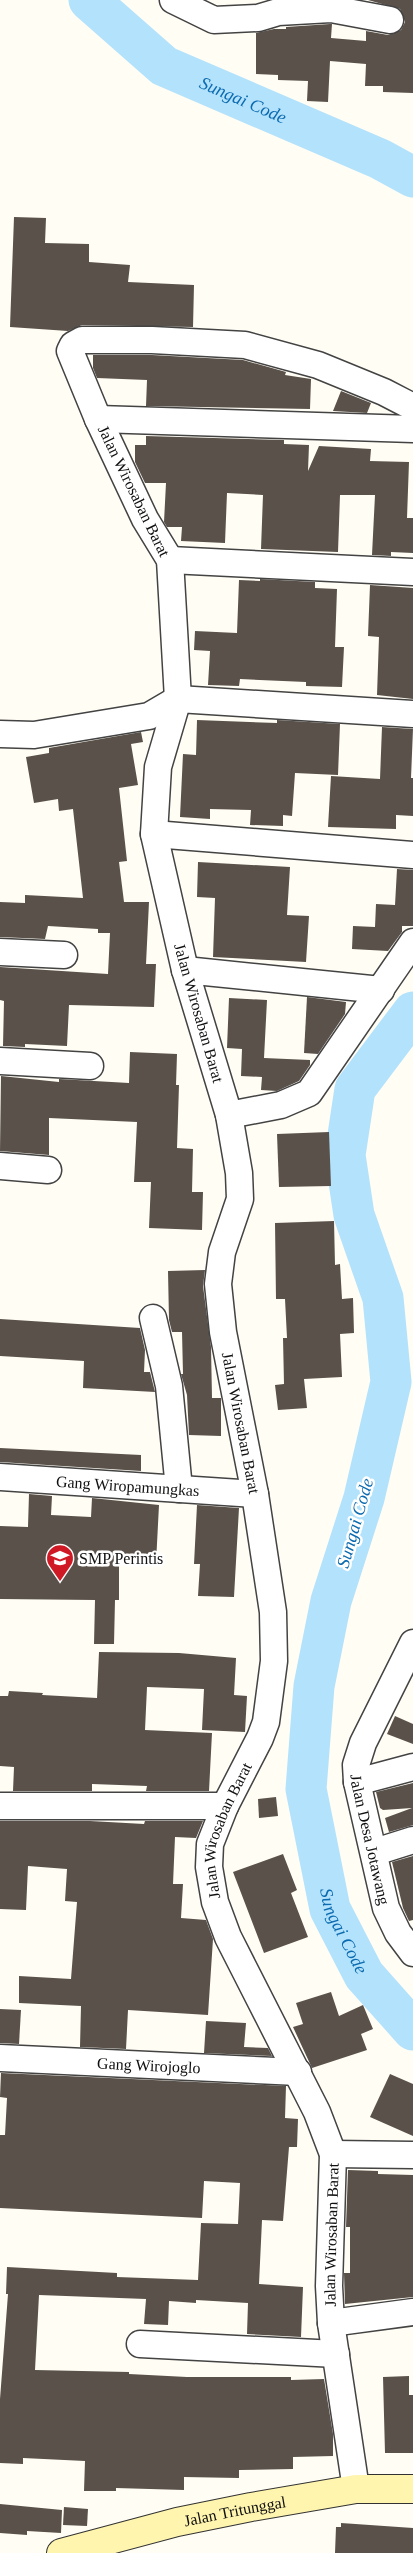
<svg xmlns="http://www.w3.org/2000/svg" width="413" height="2553" viewBox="0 0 413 2553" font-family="Georgia,serif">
<rect width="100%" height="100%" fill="#fffdf4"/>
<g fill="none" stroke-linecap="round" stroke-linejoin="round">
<g stroke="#b3e2fc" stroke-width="41">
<path id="s1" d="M89,0L164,66L380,159L413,177"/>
<path id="s2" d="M413,1012L355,1089L345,1155L354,1215L383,1298L391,1382L364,1498L331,1601L314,1686L306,1789L330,1909L364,1975L413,2030"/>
</g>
</g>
<g fill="#5a514b">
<path d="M368,0H413V93L383,92V86H365L366,64L330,61L328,102L307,101L308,81L278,80V75L256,74V33L274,29H286V27L330,24H332L331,38L366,41V31L388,35L401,30L405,22L400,9Z"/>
<path d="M14,217L46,218L45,243L89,244V262L130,265L128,282L194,285L193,327L82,325L68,331L10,327Z"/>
<path d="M93,355H152L243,360L286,372L285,375L311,379L310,409L146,406L147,380L97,378L93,368Z"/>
<path d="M341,391L371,403L367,413L333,411Z"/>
<path d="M146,436L284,440V444L309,445L308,471L319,446L371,449L370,461L409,462L407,518H413V553L391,552V556L372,555L375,495H340L338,552L261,549L263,495L227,493L225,543L181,541L182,527H167L164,522L166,483H145L135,462V445H146Z"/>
<path d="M260,579L315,582V588L337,589L335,647H344L342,687L306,686V682L240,679L239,686L208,685L210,651L194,650L195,631L237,633L239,580L260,581Z"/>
<path d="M370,585L413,588V699L377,695L379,637L368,636Z"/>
<path d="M197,720L277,723V720L340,724L338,775L295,773L292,816L283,815V826L250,825L251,810L210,809V819L180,817L183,754L196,755Z"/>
<path d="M382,727L413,729L411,778H413V816L396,815V829L328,827L331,776L380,779Z"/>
<path d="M141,732L143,742L131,744L138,785L119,788L127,861L119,862L124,902H149L146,964H156L154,1007L69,1005L67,1046L25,1044V1047L3,1046L4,1001L0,1000V967L108,974L110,933H98V929L48,926L45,939L0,937V902L25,903V895L83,898L73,809L59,811L58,799L34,803L26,757L49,753V748Z"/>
<path d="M198,862L290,867L287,915L309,916L306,962L213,957L215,898L197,897Z"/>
<path d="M397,869L413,870V926H402V932L388,951L352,949L353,926L375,927L376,904L395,905Z"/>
<path d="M307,997L346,1002L345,1014L318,1054L304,1053Z"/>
<path d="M229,998L267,1000L264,1058L310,1060V1065L299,1081L277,1091L261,1090L262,1077L241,1076L242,1049L227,1048Z"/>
<path d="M130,1052L177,1054L176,1085H179L177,1148L193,1149L192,1192H203L202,1230L149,1228L151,1182H134L137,1122L49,1118V1155L0,1151L1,1076L59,1082V1079L129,1083Z"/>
<path d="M329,1132L331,1186L279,1187L277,1134Z"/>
<path d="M334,1221L335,1265L340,1264L342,1299L353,1298L354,1333L340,1334L342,1377L304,1379L307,1408L278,1410L275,1385L284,1384L283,1338H287L285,1299H276L275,1223Z"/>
<path d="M205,1270L203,1286L211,1347L212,1398H221V1436L189,1435L187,1395L181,1374H183L182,1332H172L169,1320L168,1271Z"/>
<path d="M0,1319L140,1328L145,1350L144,1372H150L155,1392L83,1388L84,1361L0,1356Z"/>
<path d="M0,1448L141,1455V1471L0,1462Z"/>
<path d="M29,1494L52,1496L51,1515L91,1517L92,1498L159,1505L156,1563L119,1562V1600H115L114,1644H94L95,1600L0,1599V1526L28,1527Z"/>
<path d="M197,1505L239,1508L234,1597L198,1596L200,1564H194Z"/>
<path d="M99,1652L179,1653L236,1658L234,1695L247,1696L245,1732L202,1730L204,1689L147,1687L145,1730L212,1733L209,1791H146L147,1786L92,1784V1791H13L14,1767L0,1766V1696H8L9,1691L43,1693L42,1695L97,1698Z"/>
<path d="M395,1716L413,1724V1744L387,1734Z"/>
<path d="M413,1783V1825L389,1832L385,1818L412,1808L383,1810L380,1808L376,1792Z"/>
<path d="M276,1797L278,1816L259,1818L258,1799Z"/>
<path d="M0,1821H90L144,1824L145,1821H203L196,1838L175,1837L173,1884H183L181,1918L206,1920L213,1939L208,2015L128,2010L126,2049L80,2047L81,2006L19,2003V1976L71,1979L77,1902L65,1901L67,1869L28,1866L26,1910L0,1909Z"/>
<path d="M283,1854L297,1890L291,1893L308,1937L264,1953L233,1872Z"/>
<path d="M413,1856V1920L409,1921L403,1908L392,1862Z"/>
<path d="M331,1992L339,2016L363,2005L373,2029L361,2034L367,2050L312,2068L293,2027L303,2024L296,2003Z"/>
<path d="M0,2009L21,2010L19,2044L0,2043Z"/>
<path d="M206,2021L246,2023L244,2047L268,2048L272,2056L204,2053Z"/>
<path d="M1,2073L286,2086L285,2118L298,2119L297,2147H289L283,2221L262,2220L259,2284L303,2287L301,2337L247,2334L248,2303L196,2300V2303L169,2301L168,2325L144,2324L146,2299L39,2295L35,2370L129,2372V2374L187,2377H291V2380L324,2379L333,2434V2456L293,2457V2469L239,2470V2478L184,2477V2490L116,2488V2491H84L85,2461L23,2458V2464L0,2463V2399L8,2294H6L7,2267L117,2273V2277L198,2280L201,2223L238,2224L240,2183L204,2181L202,2218L0,2208V2135H5L7,2098L0,2097Z"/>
<path d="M390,2074L413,2084V2136L370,2117Z"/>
<path d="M348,2170L378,2171V2174L413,2175V2297L345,2304L344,2273H350V2227H346Z"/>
<path d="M409,2376V2395H413V2453H385L383,2377Z"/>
<path d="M0,2504L62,2510L61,2533L27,2531V2535L0,2533Z"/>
<path d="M64,2507L88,2509L87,2526L63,2525Z"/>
<path d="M341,2523L413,2528V2553H335L336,2527H341Z"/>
</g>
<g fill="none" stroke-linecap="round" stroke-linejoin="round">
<g stroke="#434343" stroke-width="29">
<g id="minor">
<path d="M173,0L214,20L258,18L278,12L331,9L390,20"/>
<path d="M98,419L413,429"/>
<path d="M170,560L413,572"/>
<path d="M0,734L34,735L149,716L178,699L413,714"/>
<path d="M154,834L413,855"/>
<path d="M0,952L64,955"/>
<path d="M185,970L381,990"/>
<path d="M0,1061L90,1066"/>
<path d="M229,1115L281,1105L309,1093L413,942"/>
<path d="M0,1166L48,1170"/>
<path d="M153,1318L169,1386L179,1489"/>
<path id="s3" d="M0,1477L255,1494"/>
<path id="s4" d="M413,1643L363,1743L356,1765L357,1782L386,1908L398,1933L413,1953"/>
<path d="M357,1782L413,1767"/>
<path d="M0,1806H225"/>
<path d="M375,1852L413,1840"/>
<path id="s5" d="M0,2058L298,2072"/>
<path d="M333,2154L413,2155"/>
<path d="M331,2323L413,2312"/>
<path d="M140,2344L336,2354"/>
<path id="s6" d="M356,2489L331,2323L329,2286L333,2154L317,2112L228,1937L215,1902L209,1867L210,1844L225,1806L260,1738L266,1722L274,1661L273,1612L255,1494L223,1332L218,1284L222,1252L240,1199L239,1173L229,1115L185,970L154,834L158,767L178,699L170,560L145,519L98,419L70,351L73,345L82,340H152L245,345L318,365L384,392L413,407"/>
</g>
</g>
<g stroke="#323232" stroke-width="30">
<g id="secondary">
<path id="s7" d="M61,2553L177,2522L251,2507L356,2489H413"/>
</g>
</g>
<use href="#minor" stroke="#fff" stroke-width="26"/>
<use href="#secondary" stroke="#fff5af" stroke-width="28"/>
</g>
<defs>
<g id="school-pin" transform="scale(1.4375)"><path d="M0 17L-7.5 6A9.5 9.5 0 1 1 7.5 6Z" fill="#cf1925" stroke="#fff"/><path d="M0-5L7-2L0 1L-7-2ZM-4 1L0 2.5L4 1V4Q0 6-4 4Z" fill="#fff"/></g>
</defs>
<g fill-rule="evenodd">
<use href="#school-pin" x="60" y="1558"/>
</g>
<g text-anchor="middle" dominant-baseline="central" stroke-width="5" stroke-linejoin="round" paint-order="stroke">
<g font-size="16" fill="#101010" stroke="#fff">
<text transform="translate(134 491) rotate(64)">Jalan Wirosaban Barat</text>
<text transform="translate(199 1013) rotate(74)">Jalan Wirosaban Barat</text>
<text transform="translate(241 1423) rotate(79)">Jalan Wirosaban Barat</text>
<text stroke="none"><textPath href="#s3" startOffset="128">Gang Wiropamungkas</textPath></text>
<text stroke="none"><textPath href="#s6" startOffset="691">Jalan Wirosaban Barat</textPath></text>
<text stroke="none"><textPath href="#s4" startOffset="211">Jalan Desa Jotawang</textPath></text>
<text stroke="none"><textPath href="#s5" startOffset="149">Gang Wirojoglo</textPath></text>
<text stroke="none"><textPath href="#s6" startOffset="256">Jalan Wirosaban Barat</textPath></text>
<text stroke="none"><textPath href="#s7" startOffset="179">Jalan Tritunggal</textPath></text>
</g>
<g font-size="16" fill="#101010" stroke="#fff" text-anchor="start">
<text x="79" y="1558">SMP Perintis</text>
</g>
<g font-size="18" font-style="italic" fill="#0c6bb0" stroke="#fff">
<text stroke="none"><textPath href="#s1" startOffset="186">Sungai Code</textPath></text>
<text transform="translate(355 1523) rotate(-74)">Sungai Code</text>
<text stroke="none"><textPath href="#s2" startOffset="961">Sungai Code</textPath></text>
</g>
</g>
</svg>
